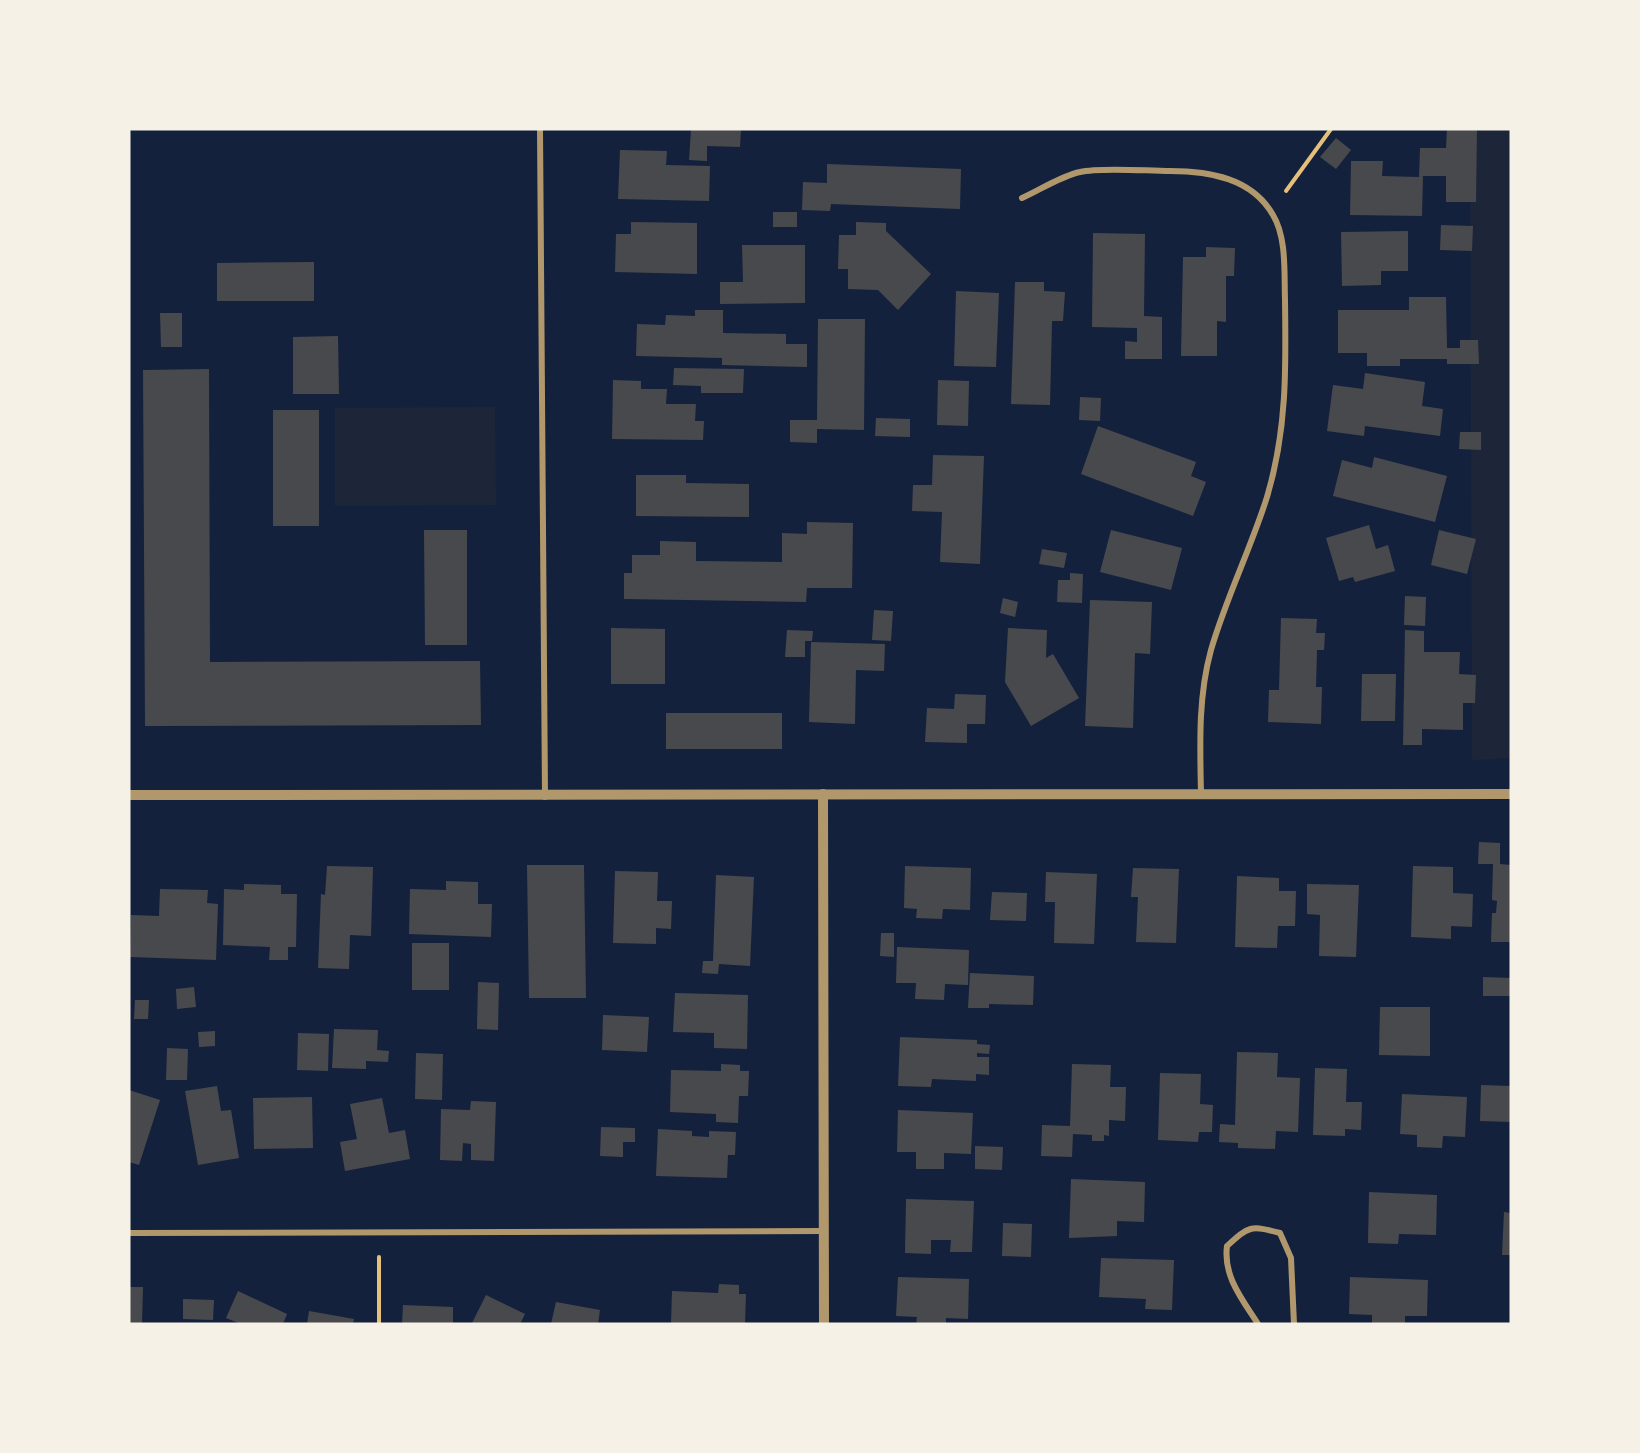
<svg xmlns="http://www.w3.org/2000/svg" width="1640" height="1453" viewBox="0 0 1640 1453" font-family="'Fira Sans Condensed',sans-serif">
<rect width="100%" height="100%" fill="#14213d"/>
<g fill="#1d2539">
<path d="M1470,129H1511V758L1472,760Z"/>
<path d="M495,407L496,505L335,506V408Z"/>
</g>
<g fill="#48494c">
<path d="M691,129H741L740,147L707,146V161L689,160Z"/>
<path d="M1447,129H1477L1476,202H1446V176H1423L1422,216L1350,215L1351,161H1383L1382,176L1419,177L1420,148H1446Z"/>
<path d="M1336,138L1351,150L1336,169L1320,157Z"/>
<path d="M620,150L667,151L666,165L710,166L709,201L618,199Z"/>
<path d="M827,164L961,169L960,209L831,204L830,211L802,210L803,182L827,183Z"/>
<rect x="773" y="212" width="24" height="15"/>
<path d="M631,222L697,223V274L615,272L616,234H631Z"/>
<path d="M856,222L886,223V231L931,274L898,310L878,290L848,289V269H838L839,235H856Z"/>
<path d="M1441,225L1473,226L1472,251L1440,250Z"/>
<path d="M1408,231V271H1381V285L1342,286L1341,232Z"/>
<path d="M1093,233L1145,234L1144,316L1162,317V359H1125V341L1137,342V328L1092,327Z"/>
<path d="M742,245H805V303L720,304V282H743Z"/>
<path d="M1206,247L1235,248L1234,276H1226V322L1217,321V356H1181L1183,257H1206Z"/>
<path d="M314,262V301H217V263Z"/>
<path d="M1015,282H1044V291L1065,292L1063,321H1052L1050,405L1011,404Z"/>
<path d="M956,291L999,293L996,367L954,366Z"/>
<path d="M1409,297H1446L1447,348H1460V340H1478L1479,364H1447V359H1400V366H1367V353H1338V310H1409Z"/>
<path d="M695,310H723V333L786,334V344H807V367L722,365V358L636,356L637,324L665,325L666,315L695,316Z"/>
<path d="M160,313H182V347H161Z"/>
<path d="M818,319H865L864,430L817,429V443L790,442V420H817Z"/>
<path d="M338,336L339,394H293V337Z"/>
<path d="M674,368L744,369L743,393H701V386L673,385Z"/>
<path d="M209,369L210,662L480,661L481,725L145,726L143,370Z"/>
<path d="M1365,373L1425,382L1422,406L1443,409L1440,436L1365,426L1364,436L1327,431L1333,385L1363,389Z"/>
<path d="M613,380L641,381V389H667L666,404H696L695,421H704L703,440L612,439Z"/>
<path d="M938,380L969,381L968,426L937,425Z"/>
<path d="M1080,397L1101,398L1100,421L1079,420Z"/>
<rect x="273" y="410" width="46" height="116"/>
<path d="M876,418L910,419V437L875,436Z"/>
<path d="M1098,426L1196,462L1191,476L1206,482L1193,516L1081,474Z"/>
<path d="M1460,432H1481V450L1459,449Z"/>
<path d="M933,455L984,456L980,564L940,562L942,512L912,511L913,485H932Z"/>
<path d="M1374,457L1447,476L1435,522L1333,496L1342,460L1372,468Z"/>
<path d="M636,475H686V483L749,484V517L636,516Z"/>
<path d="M807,522L853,523L852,588H807L806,602L624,599V573H632V555H660V541L696,542V561L782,562V533L807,534Z"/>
<path d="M1369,525L1376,549L1388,545L1395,571L1355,582L1353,577L1339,581L1326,538Z"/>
<path d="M424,530H467V645H425Z"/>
<path d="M1111,530L1182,548L1171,590L1100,572Z"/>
<path d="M1439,530L1476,539L1467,574L1431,565Z"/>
<path d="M1042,549L1067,553L1064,568L1039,564Z"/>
<path d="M1070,573L1083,574L1082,603L1057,602L1058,580H1070Z"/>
<path d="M1405,596L1426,597L1425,626L1404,625Z"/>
<path d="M1003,598L1018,602L1015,617L1000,613Z"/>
<path d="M1090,600L1152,602L1150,654L1135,653L1133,728L1085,726Z"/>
<path d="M874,610L893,611L891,641L872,640Z"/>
<path d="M1281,618L1317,619L1316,633H1325L1324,650H1317L1316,687H1322L1321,724L1268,722L1269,690H1279Z"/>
<path d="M611,628L665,629V684H611Z"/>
<path d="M1008,628L1047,630L1046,658L1053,654L1079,698L1031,726L1005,682Z"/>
<path d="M787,630L813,631L812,641H805V657H785Z"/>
<path d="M1405,630L1424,631V652H1460L1459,674L1476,675L1475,703H1463V730L1422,729V745H1403Z"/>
<path d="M811,642L885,644L884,671L856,670L855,724L809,722Z"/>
<path d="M1362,674H1396L1395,721H1361Z"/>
<path d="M955,694L986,695L985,724H967V743L925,742L927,708L954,709Z"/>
<rect x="666" y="713" width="116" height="36"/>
<path d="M1479,842L1500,843V864L1511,865V942H1491L1492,913H1496L1497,901L1492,900L1493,864H1478Z"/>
<path d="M527,865H584L586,998H529Z"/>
<path d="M327,866L373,867L371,936L350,935L349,969L318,968L321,894L325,895Z"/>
<path d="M905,866L971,868L970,910L943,909L942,919L916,918L917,909L904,908Z"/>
<path d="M1413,866L1453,867V893L1473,894L1472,927L1451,926V939L1411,937Z"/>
<path d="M1133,868L1179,869L1176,943L1136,942L1138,897H1131Z"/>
<path d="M615,871L658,872L657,901H672L671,929L656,928V944L613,943Z"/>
<path d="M1046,872L1097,874L1094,944L1054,943L1055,902H1045Z"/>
<path d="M716,875L754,877L750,966L719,964L718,974L702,973L703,961H713Z"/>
<path d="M1237,876L1279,878V891H1296L1295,926H1278L1277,948L1235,947Z"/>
<path d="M446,881L478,882V904H492L491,937L409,934L410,889L446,890Z"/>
<path d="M244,884L281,885V894H297L296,947H288V960H269L270,947L223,945L224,889L244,890Z"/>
<path d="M1307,884L1359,885L1356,957L1319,956L1320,915L1307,914Z"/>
<path d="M160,889L208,890L207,903L218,904L216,960L130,957L131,915L159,916Z"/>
<path d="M992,892L1027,893L1026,921L990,920Z"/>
<path d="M881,933H894V957L880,956Z"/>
<rect x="412" y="943" width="37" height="47"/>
<path d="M897,947L969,950L968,985L945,984L944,1000L915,999L916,983H896Z"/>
<path d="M970,973L1034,976L1033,1005L989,1004V1008H968Z"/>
<path d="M1483,977L1511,978V996H1483Z"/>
<path d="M478,982L499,983L498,1030L477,1029Z"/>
<path d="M194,987L196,1007L177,1009L176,989Z"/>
<path d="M675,993L748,995L747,1049L714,1048V1033L673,1032Z"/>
<path d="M135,1000H149L148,1019H134Z"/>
<path d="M1380,1007H1430V1056L1379,1055Z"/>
<path d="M603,1015L649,1017L647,1052L602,1050Z"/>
<path d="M334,1029L378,1030L377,1050L389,1051L388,1062L366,1061V1069L332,1068Z"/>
<path d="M215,1031V1046L199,1047L198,1032Z"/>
<path d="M298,1033L329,1034L328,1071L297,1070Z"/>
<path d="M900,1037L977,1040V1044L990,1045L989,1054L977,1053V1057H989V1075L976,1074V1081L932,1079L931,1087L898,1086Z"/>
<path d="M167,1048L188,1049L187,1080H166Z"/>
<path d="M1237,1052L1278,1053L1277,1077L1300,1078L1298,1132L1276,1131L1275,1149L1238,1148V1143L1219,1142L1220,1124L1235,1125Z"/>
<path d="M416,1053L443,1054L442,1100L415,1099Z"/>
<path d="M721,1064L740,1065V1071H749L748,1096H739L738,1123L716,1122V1114L670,1112L671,1070L721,1071Z"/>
<path d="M1072,1064L1111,1065L1110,1087H1126L1125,1121L1109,1120V1136L1104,1135V1141H1092V1135L1073,1134L1072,1157L1041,1156L1042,1125L1070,1126Z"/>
<path d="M1315,1068L1347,1069L1346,1102H1362L1361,1130L1345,1129V1136L1313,1135Z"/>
<path d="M1160,1073L1201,1074L1200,1104L1213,1105L1212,1132H1199L1198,1142L1158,1140Z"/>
<path d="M1481,1085L1511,1086V1122L1480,1121Z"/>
<path d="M217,1086L221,1111L231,1110L239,1158L198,1165L185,1091Z"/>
<path d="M129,1090L160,1100L139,1165L129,1162Z"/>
<path d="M1402,1094L1467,1097L1465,1137L1443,1136L1442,1148L1417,1147V1135L1400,1134Z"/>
<path d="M312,1097L313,1148L254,1149L253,1098Z"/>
<path d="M382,1098L389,1133L405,1130L410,1159L345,1171L340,1142L357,1139L350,1104Z"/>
<path d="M471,1101L496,1102L494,1161L471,1160V1144L463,1143L462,1161L440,1160L441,1109L470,1110Z"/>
<path d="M898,1110L973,1113L971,1154L944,1153V1169H916V1152H897Z"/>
<path d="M601,1127L635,1128V1142H623V1157L600,1156Z"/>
<path d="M658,1129L692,1131V1136L709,1137V1131L736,1132L735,1155H728L727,1178L656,1176Z"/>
<path d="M975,1146L1003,1147L1002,1170L975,1169Z"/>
<path d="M1071,1179L1145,1182L1144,1222L1117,1221V1236L1069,1238Z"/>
<path d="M1369,1192L1437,1195L1436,1235L1399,1234L1398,1244L1368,1243Z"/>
<path d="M906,1199L974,1201L972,1252H950L951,1240H931V1254L905,1253Z"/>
<path d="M1504,1212L1511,1213V1255H1502Z"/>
<path d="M1003,1223L1032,1224L1031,1257L1002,1256Z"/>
<path d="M1101,1258L1174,1260L1172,1310L1145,1309L1146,1299L1099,1297Z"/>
<path d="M898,1277L969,1279L968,1319L946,1318V1324H916L917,1317L896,1316Z"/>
<path d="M1350,1277L1428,1280L1427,1316H1405V1324H1372V1315L1349,1314Z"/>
<path d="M719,1284L739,1285V1294H746L745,1324H671L672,1291L718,1293Z"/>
<path d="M129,1287H143L142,1324H129Z"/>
<path d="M238,1291L287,1314L283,1324H241L226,1318Z"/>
<path d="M486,1295L525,1314L520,1324L472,1323Z"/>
<path d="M183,1299L214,1300L213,1320L183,1319Z"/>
<path d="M556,1302L600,1310L598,1324H551Z"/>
<path d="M403,1305L453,1307V1324H402Z"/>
<path d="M309,1311L354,1319L353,1324H307Z"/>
</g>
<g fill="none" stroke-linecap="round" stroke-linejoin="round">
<g stroke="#e5c07b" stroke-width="4">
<path d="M1286,191L1331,129"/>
<path d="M379,1257V1324"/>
</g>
<g stroke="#b1986c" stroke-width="6">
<path d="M540,129L545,797"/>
<path d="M1022,198C1040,190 1061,176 1080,172C1101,167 1146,171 1170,171C1209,171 1252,178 1273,215C1287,238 1284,274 1285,300C1286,368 1287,430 1267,497C1251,548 1226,598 1211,650C1198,697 1200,745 1201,794"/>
<path d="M129,1233L823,1231"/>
<path d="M1258,1324C1242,1299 1223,1276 1227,1246C1249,1226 1250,1225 1280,1233L1291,1258L1294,1324"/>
</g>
<g stroke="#b1986c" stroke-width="10">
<path d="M823,794L824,1324"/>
<path d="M129,795L1511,794"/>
</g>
</g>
<rect width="1640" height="1453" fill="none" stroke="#f6f1e7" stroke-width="261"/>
</svg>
